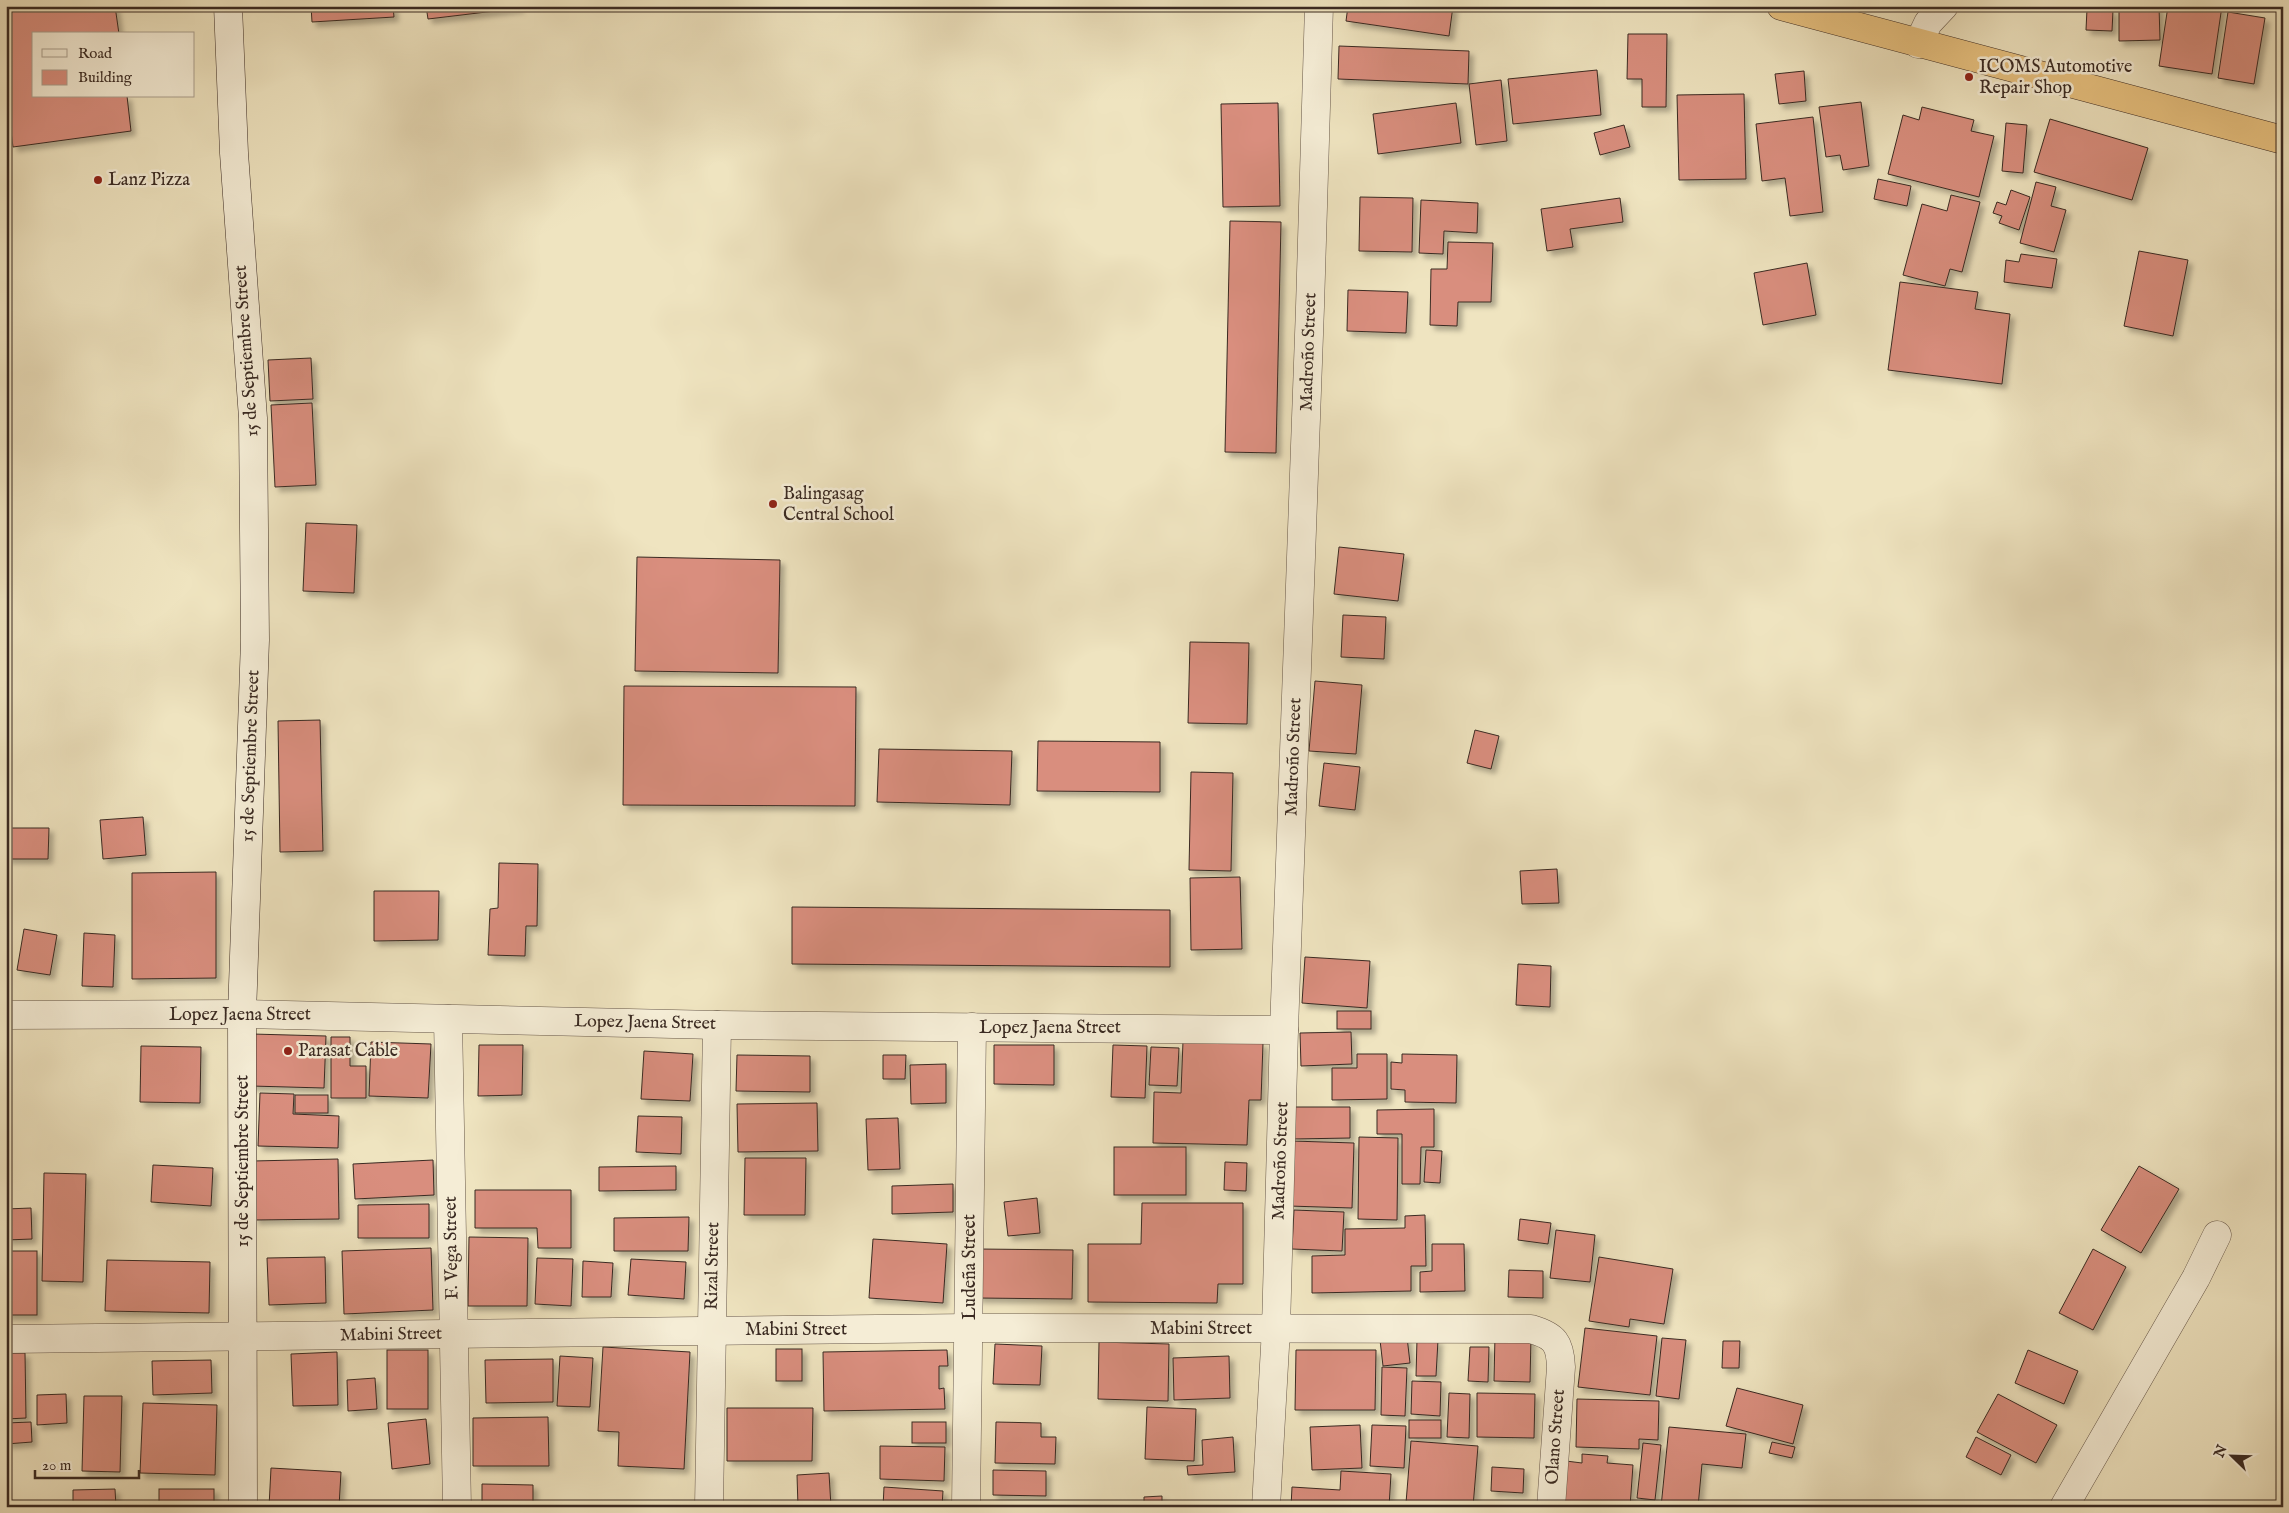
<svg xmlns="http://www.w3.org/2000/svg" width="2289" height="1513" viewBox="0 0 2289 1513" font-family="'IM FELL English',serif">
<defs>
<filter id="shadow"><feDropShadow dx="4.5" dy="4.5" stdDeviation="2.5" flood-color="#0004"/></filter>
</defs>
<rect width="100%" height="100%" fill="#efe4c0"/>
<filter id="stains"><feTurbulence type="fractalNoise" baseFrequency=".004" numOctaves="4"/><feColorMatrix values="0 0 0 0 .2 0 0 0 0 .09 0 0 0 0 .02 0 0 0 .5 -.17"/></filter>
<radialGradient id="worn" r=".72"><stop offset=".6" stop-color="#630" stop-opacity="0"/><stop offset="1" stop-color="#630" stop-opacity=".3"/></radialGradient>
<g fill="#d98e7e" stroke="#3a2a22" filter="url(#shadow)">
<path d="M6,6H115L119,34H34V96H127L131,131L13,147L6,93Z"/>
<path d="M311,6H393L394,17L312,22Z"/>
<path d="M426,6H519L520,8L428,19Z"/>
<path d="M1348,6H1453L1449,36L1346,21Z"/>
<path d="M2119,6H2159L2160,40L2119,41Z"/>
<path d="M2168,6H2222L2212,74L2159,66Z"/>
<path d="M2087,9L2113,10L2112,31L2086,30Z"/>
<path d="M2228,12L2265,18L2254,84L2218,78Z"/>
<path d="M1628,34H1667L1666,107H1642V79H1627Z"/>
<path d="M1339,46L1469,51L1468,84L1338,79Z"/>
<path d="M1597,70L1601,115L1513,124L1508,79Z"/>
<path d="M1804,71L1806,101L1779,104L1775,74Z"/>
<path d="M1501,80L1507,141L1476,145L1469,84Z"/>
<path d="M1744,94L1746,179L1679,180L1677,95Z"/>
<path d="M1861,102L1869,166L1843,170L1840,155L1826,157L1819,107Z"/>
<path d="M1278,103L1280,206L1223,207L1221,104Z"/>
<path d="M1456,103L1461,143L1378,154L1373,114Z"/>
<path d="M1922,107L1974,120L1971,131L1994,136L1979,197L1888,174L1903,115L1919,120Z"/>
<path d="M1813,117L1823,212L1790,216L1785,178L1762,181L1756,124Z"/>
<path d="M2050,119L2148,148L2132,200L2034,172Z"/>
<path d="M2006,123L2027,125L2023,173L2002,171Z"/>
<path d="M1624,125L1630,147L1600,155L1594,133Z"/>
<path d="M1878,179L1911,186L1907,206L1874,199Z"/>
<path d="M2036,182L2056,187L2051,206L2066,210L2054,252L2020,243Z"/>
<path d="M2011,190L2030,197L2019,230L1999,223L2002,216L1993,213L1997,202L2006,205Z"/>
<path d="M1951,195L1980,202L1962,272L1950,269L1945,286L1903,275L1922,204L1947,211Z"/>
<path d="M1360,197L1413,198L1412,252L1359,251Z"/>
<path d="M1620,198L1623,222L1570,229L1573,247L1547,251L1541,209Z"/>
<path d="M1421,200L1478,203L1477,233L1444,231L1443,254L1419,253Z"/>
<path d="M1230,221L1281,222L1276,453L1225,452Z"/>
<path d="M1448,242L1493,243L1491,302H1458L1457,326L1430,325L1431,269H1447Z"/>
<path d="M2139,251L2188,260L2173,336L2124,326Z"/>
<path d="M2021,254L2057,259L2052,288L2004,282L2006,260L2019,262Z"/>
<path d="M1807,263L1816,315L1763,325L1754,273Z"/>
<path d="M1900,282L1978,292L1975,309L2010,314L2002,384L1888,370Z"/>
<path d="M1348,290L1408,292L1406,333L1347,331Z"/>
<path d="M311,358L313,399L270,401L268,360Z"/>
<path d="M312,403L316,485L275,487L271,405Z"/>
<path d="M306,523L357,525L354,593L303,591Z"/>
<path d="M1339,547L1404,554L1398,601L1334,594Z"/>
<path d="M637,557L780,560L778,673L635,671Z"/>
<path d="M1343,615L1386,617L1384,659L1341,657Z"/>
<path d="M1190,642L1249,643L1247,724L1188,723Z"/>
<path d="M1315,681L1362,685L1356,754L1309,751Z"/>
<path d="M624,686L856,687L855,806L623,805Z"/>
<path d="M320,720L323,851L280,852L278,721Z"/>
<path d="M1475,730L1499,736L1491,769L1467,763Z"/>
<path d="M1038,741L1160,742V792L1037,791Z"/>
<path d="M879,749L1012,751L1010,805L877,802Z"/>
<path d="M1324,763L1360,767L1355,810L1319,806Z"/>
<path d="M1191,772L1233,773L1231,871L1189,870Z"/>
<path d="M143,817L146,855L103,859L100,820Z"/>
<path d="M7,828H49L48,859H6Z"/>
<path d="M499,863L538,864L537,926H526L525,956L488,955L490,909L498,908Z"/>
<path d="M1557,869L1559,903L1522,904L1520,871Z"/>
<path d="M216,872V978L132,979V873Z"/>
<path d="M1240,877L1242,949L1191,950L1190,878Z"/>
<path d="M374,891H439L438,940L374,941Z"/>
<path d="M792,907L1170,910V967L792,964Z"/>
<path d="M24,929L57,935L50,975L17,970Z"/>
<path d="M84,933L115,935L113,987L82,986Z"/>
<path d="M1305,957L1370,961L1367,1008L1302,1003Z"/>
<path d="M1518,964L1551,966L1550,1007L1516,1005Z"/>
<rect x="1337" y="1011" width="34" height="18"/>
<path d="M1351,1032L1352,1064L1301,1066L1300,1033Z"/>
<path d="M252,1034L326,1036L324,1088L251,1086Z"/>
<path d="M331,1037H350V1066H366V1098H331Z"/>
<path d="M1183,1041L1263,1043L1261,1100H1249L1247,1145L1153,1143L1154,1092L1181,1093Z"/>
<path d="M371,1042L431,1044L428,1098L369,1096Z"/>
<path d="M479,1045H523L522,1095L478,1096Z"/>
<path d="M994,1045H1054V1085L994,1084Z"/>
<path d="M1113,1045L1147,1046L1145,1098L1111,1097Z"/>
<path d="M141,1046L201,1047L200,1103L140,1102Z"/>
<path d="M1151,1047L1179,1048L1177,1086L1149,1085Z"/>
<path d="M644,1051L693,1054L690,1101L641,1099Z"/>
<path d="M1357,1054H1387V1099L1332,1100V1068H1357Z"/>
<path d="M1402,1054L1457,1055L1456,1103L1405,1102V1090L1391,1089V1062L1402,1063Z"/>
<path d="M737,1055L810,1056V1092L736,1091Z"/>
<path d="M883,1055H906L905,1079H883Z"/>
<path d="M946,1064V1103L911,1104L910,1065Z"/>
<path d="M260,1093L294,1094L293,1114L339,1116L338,1148L258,1146Z"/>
<rect x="295" y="1095" width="33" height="18"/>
<path d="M817,1103L818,1151L738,1152L737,1104Z"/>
<path d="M1293,1107H1350V1138L1293,1139Z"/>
<path d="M1434,1109V1147H1421L1420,1184H1402V1134H1377V1110Z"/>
<path d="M638,1116L682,1117L681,1154L636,1152Z"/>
<path d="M898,1118L900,1169L868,1170L866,1119Z"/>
<path d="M1359,1137L1398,1138L1397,1220L1358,1219Z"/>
<path d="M1292,1141L1354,1143L1352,1208L1289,1206Z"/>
<rect x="1114" y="1147" width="72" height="48"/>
<path d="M1426,1150L1442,1151L1440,1183L1424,1182Z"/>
<path d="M745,1158H806L805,1215H744Z"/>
<path d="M338,1159L339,1219L254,1220L253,1161Z"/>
<path d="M433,1160L434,1195L355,1199L353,1164Z"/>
<path d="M1225,1162L1247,1163L1246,1191L1224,1190Z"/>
<path d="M153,1165L213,1168L211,1206L151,1202Z"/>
<path d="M676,1166V1190L599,1191V1167Z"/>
<path d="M2139,1166L2179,1189L2141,1253L2101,1230Z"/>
<path d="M44,1173L86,1174L83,1282L42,1281Z"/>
<path d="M953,1184V1212L892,1214V1186Z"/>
<path d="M475,1190H571V1248H538L537,1228H475Z"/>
<path d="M1037,1198L1040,1233L1008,1236L1004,1202Z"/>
<path d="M1142,1203H1243V1284H1218L1217,1303L1088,1302V1244H1141Z"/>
<path d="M429,1204V1238H358V1205Z"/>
<path d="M31,1208L32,1239L6,1240V1209Z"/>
<path d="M1294,1210L1344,1212L1342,1251L1292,1249Z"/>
<path d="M1425,1215L1426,1266H1411V1291L1312,1293V1256L1345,1255V1229L1405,1228V1216Z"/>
<path d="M689,1217L688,1251H614V1218Z"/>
<path d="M1520,1219L1551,1223L1548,1244L1518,1240Z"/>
<path d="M1556,1230L1595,1235L1590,1282L1550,1278Z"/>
<path d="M469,1237L528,1238L527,1306H468Z"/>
<path d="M873,1239L947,1244L943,1303L869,1298Z"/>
<path d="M1432,1244H1464L1465,1291L1420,1292V1272L1432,1271Z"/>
<path d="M431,1248L433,1310L344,1314L342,1251Z"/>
<path d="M978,1249L1073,1250L1072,1299L977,1298Z"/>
<path d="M2093,1249L2126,1267L2093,1330L2059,1313Z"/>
<rect x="6" y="1251" width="31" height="64"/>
<path d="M325,1257L326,1303L269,1305L267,1258Z"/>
<path d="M1599,1257L1673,1269L1664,1324L1630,1319L1629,1327L1589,1321Z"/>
<path d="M537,1258L573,1259L571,1306L535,1304Z"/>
<path d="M631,1259L686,1262L684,1299L628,1295Z"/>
<path d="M107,1260L210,1262L209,1313L105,1311Z"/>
<path d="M583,1261L613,1263L611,1297H582Z"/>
<path d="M1509,1270L1543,1271V1298L1508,1297Z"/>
<path d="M1585,1328L1657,1336L1650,1395L1578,1387Z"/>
<path d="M1495,1335L1531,1336L1530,1382L1494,1381Z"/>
<path d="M1407,1337L1410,1363L1383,1366L1380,1340Z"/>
<path d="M1662,1338L1686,1340L1679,1399L1656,1396Z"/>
<path d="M1417,1339L1438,1340L1436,1376H1416Z"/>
<path d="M1723,1341H1740L1739,1368H1722Z"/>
<path d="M1099,1342L1169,1344L1168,1401L1098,1399Z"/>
<path d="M995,1344L1042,1346L1040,1385L993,1384Z"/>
<path d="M603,1347L690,1352L684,1469L618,1466L619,1432L598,1431Z"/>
<path d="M1470,1347H1489L1488,1382L1468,1381Z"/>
<rect x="776" y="1349" width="26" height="32"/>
<rect x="387" y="1350" width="41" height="59"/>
<path d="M947,1350L948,1366H939V1389L944,1388L945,1409L824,1411L823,1352Z"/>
<path d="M1296,1350H1376L1375,1410H1295Z"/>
<path d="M2028,1350L2078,1371L2064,1404L2015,1383Z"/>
<path d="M337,1352L338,1405L293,1406L291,1354Z"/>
<path d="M6,1353H25L26,1418L6,1419Z"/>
<path d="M560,1356L593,1358L590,1407L557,1406Z"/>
<path d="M1229,1356L1230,1398L1174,1400L1173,1358Z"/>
<path d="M553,1359V1402L486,1403L485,1360Z"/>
<path d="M211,1360L212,1393L153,1395L152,1361Z"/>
<path d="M1382,1367L1407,1368L1405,1416L1381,1415Z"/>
<path d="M375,1378L377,1409L348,1411L347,1380Z"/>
<path d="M1412,1381L1441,1382L1440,1416L1411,1414Z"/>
<path d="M1737,1388L1803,1405L1793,1444L1726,1426Z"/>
<path d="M1449,1393L1470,1394L1469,1438L1447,1437Z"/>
<path d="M1477,1393L1535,1394L1534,1438L1477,1437Z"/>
<path d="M66,1394L67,1423L37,1425V1395Z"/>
<path d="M1998,1394L2057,1425L2036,1463L1977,1432Z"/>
<path d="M84,1396H122L120,1472L82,1471Z"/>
<path d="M1577,1399L1659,1401L1658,1440L1639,1439V1449L1576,1447Z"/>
<path d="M143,1403L217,1405L215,1475L140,1473Z"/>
<path d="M1147,1407L1196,1409L1194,1461L1145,1459Z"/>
<path d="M727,1408H813L812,1461H727Z"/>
<path d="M548,1417L549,1466H473V1418Z"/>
<path d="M426,1419L430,1464L392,1469L388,1423Z"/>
<rect x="1409" y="1420" width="32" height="18"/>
<path d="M31,1422L32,1442L6,1444V1423Z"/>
<rect x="912" y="1422" width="34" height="21"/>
<path d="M996,1422L1041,1423V1437H1056L1055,1464L995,1463Z"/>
<path d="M1360,1425L1362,1468L1312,1470L1310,1427Z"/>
<path d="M1372,1425L1406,1426L1404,1468L1370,1466Z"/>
<path d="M1669,1427L1746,1434L1742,1468L1702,1464L1698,1507H1661Z"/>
<path d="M1233,1437L1235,1472L1188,1475L1187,1466L1203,1465L1202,1440Z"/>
<path d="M1976,1437L2011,1455L2001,1475L1966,1457Z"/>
<path d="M1411,1441L1478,1446L1473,1507L1406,1503Z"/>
<path d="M1772,1442L1795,1447L1792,1458L1769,1453Z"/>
<path d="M1643,1443L1661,1445L1655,1500L1637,1498Z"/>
<path d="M880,1446L945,1447L944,1481L880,1479Z"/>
<path d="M1582,1454L1608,1456L1607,1463L1633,1465L1630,1507H1563L1566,1461L1582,1463Z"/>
<path d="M1492,1467L1524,1469L1523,1493L1491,1491Z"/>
<path d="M271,1468L341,1472L339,1507H269Z"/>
<path d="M993,1470L1046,1471V1496L993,1495Z"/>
<path d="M1341,1471L1391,1474L1389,1507H1291L1292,1487L1340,1490Z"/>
<path d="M829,1473L831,1507H798L797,1475Z"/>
<path d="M482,1484L533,1485V1507H482Z"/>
<path d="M884,1487L943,1491L942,1507H883Z"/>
<path d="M115,1489L116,1507H73V1490Z"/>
<rect x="159" y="1489" width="55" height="18"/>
<path d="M1162,1496V1507H1144V1497Z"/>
<rect x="989" y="1502" width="63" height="5"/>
</g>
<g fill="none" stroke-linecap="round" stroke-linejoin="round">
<g stroke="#67584a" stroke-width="29">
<g id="street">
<path d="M1918,44L1928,23L1944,6"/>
<path d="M6,1015L242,1014L717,1025L1284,1030"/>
<path d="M448,1019L457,1507"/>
<path d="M6,1339L969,1328L1531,1329C1555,1336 1560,1343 1561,1367L1551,1507"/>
<path d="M709,1507L717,1025"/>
<path d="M966,1507L972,1027"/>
<path d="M1266,1507L1276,1329L1284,1030L1310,307L1319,6"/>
<path d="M2064,1507L2196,1278L2217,1235"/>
</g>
</g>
<g stroke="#3a2a22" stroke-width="29">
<path id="secondary" d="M228,6L234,153L253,418L255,640L242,1014L243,1507"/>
</g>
<g stroke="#3a2a22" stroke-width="29">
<path id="highway" d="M1781,6L2283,140"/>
</g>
<use href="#street" stroke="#f5edd6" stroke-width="28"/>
<use href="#secondary" stroke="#f5edd6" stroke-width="28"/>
<use href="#highway" stroke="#e8c280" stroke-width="28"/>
</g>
<g fill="#8f2418" stroke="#f5edd6" stroke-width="2">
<circle cx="1969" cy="77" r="5"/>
<circle cx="98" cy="180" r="5"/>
<circle cx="773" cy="504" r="5"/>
<circle cx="288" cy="1051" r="5"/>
</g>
<g text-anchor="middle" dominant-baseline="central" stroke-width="5" stroke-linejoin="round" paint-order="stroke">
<g font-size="18" fill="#3a2a22" stroke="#f5edd6" text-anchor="start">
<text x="1979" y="67">ICOMS Automotive<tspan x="1979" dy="21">Repair Shop</tspan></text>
<text x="108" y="180">Lanz Pizza</text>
<text x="783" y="494">Balingasag<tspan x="783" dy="21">Central School</tspan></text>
<text x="298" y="1051">Parasat Cable</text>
</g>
<g font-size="18" fill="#3a2a22" stroke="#f5edd6">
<text transform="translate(247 351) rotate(-94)">15 de Septiembre Street</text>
<text transform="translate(1309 352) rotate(-88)">Madroño Street</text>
<text transform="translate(251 756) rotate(-88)">15 de Septiembre Street</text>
<text transform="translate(1294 757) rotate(-88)">Madroño Street</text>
<text x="240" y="1015">Lopez Jaena Street</text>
<text transform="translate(645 1023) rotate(1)">Lopez Jaena Street</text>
<text x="1050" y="1028">Lopez Jaena Street</text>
<text transform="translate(243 1161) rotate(-90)">15 de Septiembre Street</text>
<text transform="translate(1281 1161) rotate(-88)">Madroño Street</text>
<text transform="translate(452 1248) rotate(-91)">F. Vega Street</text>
<text transform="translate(713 1266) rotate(-89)">Rizal Street</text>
<text transform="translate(970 1267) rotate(-90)">Ludeña Street</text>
<text x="1201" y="1329">Mabini Street</text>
<text x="796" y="1330">Mabini Street</text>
<text transform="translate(391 1335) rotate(-1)">Mabini Street</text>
<text transform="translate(1556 1437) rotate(-86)">Olano Street</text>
</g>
</g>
<rect width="2289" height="1513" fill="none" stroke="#efe4c0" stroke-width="25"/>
<rect x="8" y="8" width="2274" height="1498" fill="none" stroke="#3a2a22" stroke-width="2.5"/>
<rect x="12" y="12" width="2264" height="1488" fill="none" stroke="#3a2a22"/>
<rect x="32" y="32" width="162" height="65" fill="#f5edd6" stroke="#aa9f8e"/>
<rect x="42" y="49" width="25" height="8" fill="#f5edd6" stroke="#aa9f8e"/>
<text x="78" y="58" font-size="15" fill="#3a2a22">Road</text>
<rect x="42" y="70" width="25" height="15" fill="#d98e7e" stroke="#aa9f8e"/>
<text x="78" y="82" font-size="15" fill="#3a2a22">Building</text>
<g transform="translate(2232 1456) rotate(293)" stroke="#f5edd6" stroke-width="4" paint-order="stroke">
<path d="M0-4L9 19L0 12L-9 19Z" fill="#3a2a22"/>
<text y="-8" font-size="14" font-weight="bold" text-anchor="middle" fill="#3a2a22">N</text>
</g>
<path d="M35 1470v8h104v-8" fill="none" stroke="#3a2a22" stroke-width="2.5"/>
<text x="42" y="1470" font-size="15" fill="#3a2a22" stroke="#f5edd6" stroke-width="4" paint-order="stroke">20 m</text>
<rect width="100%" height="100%" filter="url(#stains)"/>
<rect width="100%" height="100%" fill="url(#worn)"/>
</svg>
